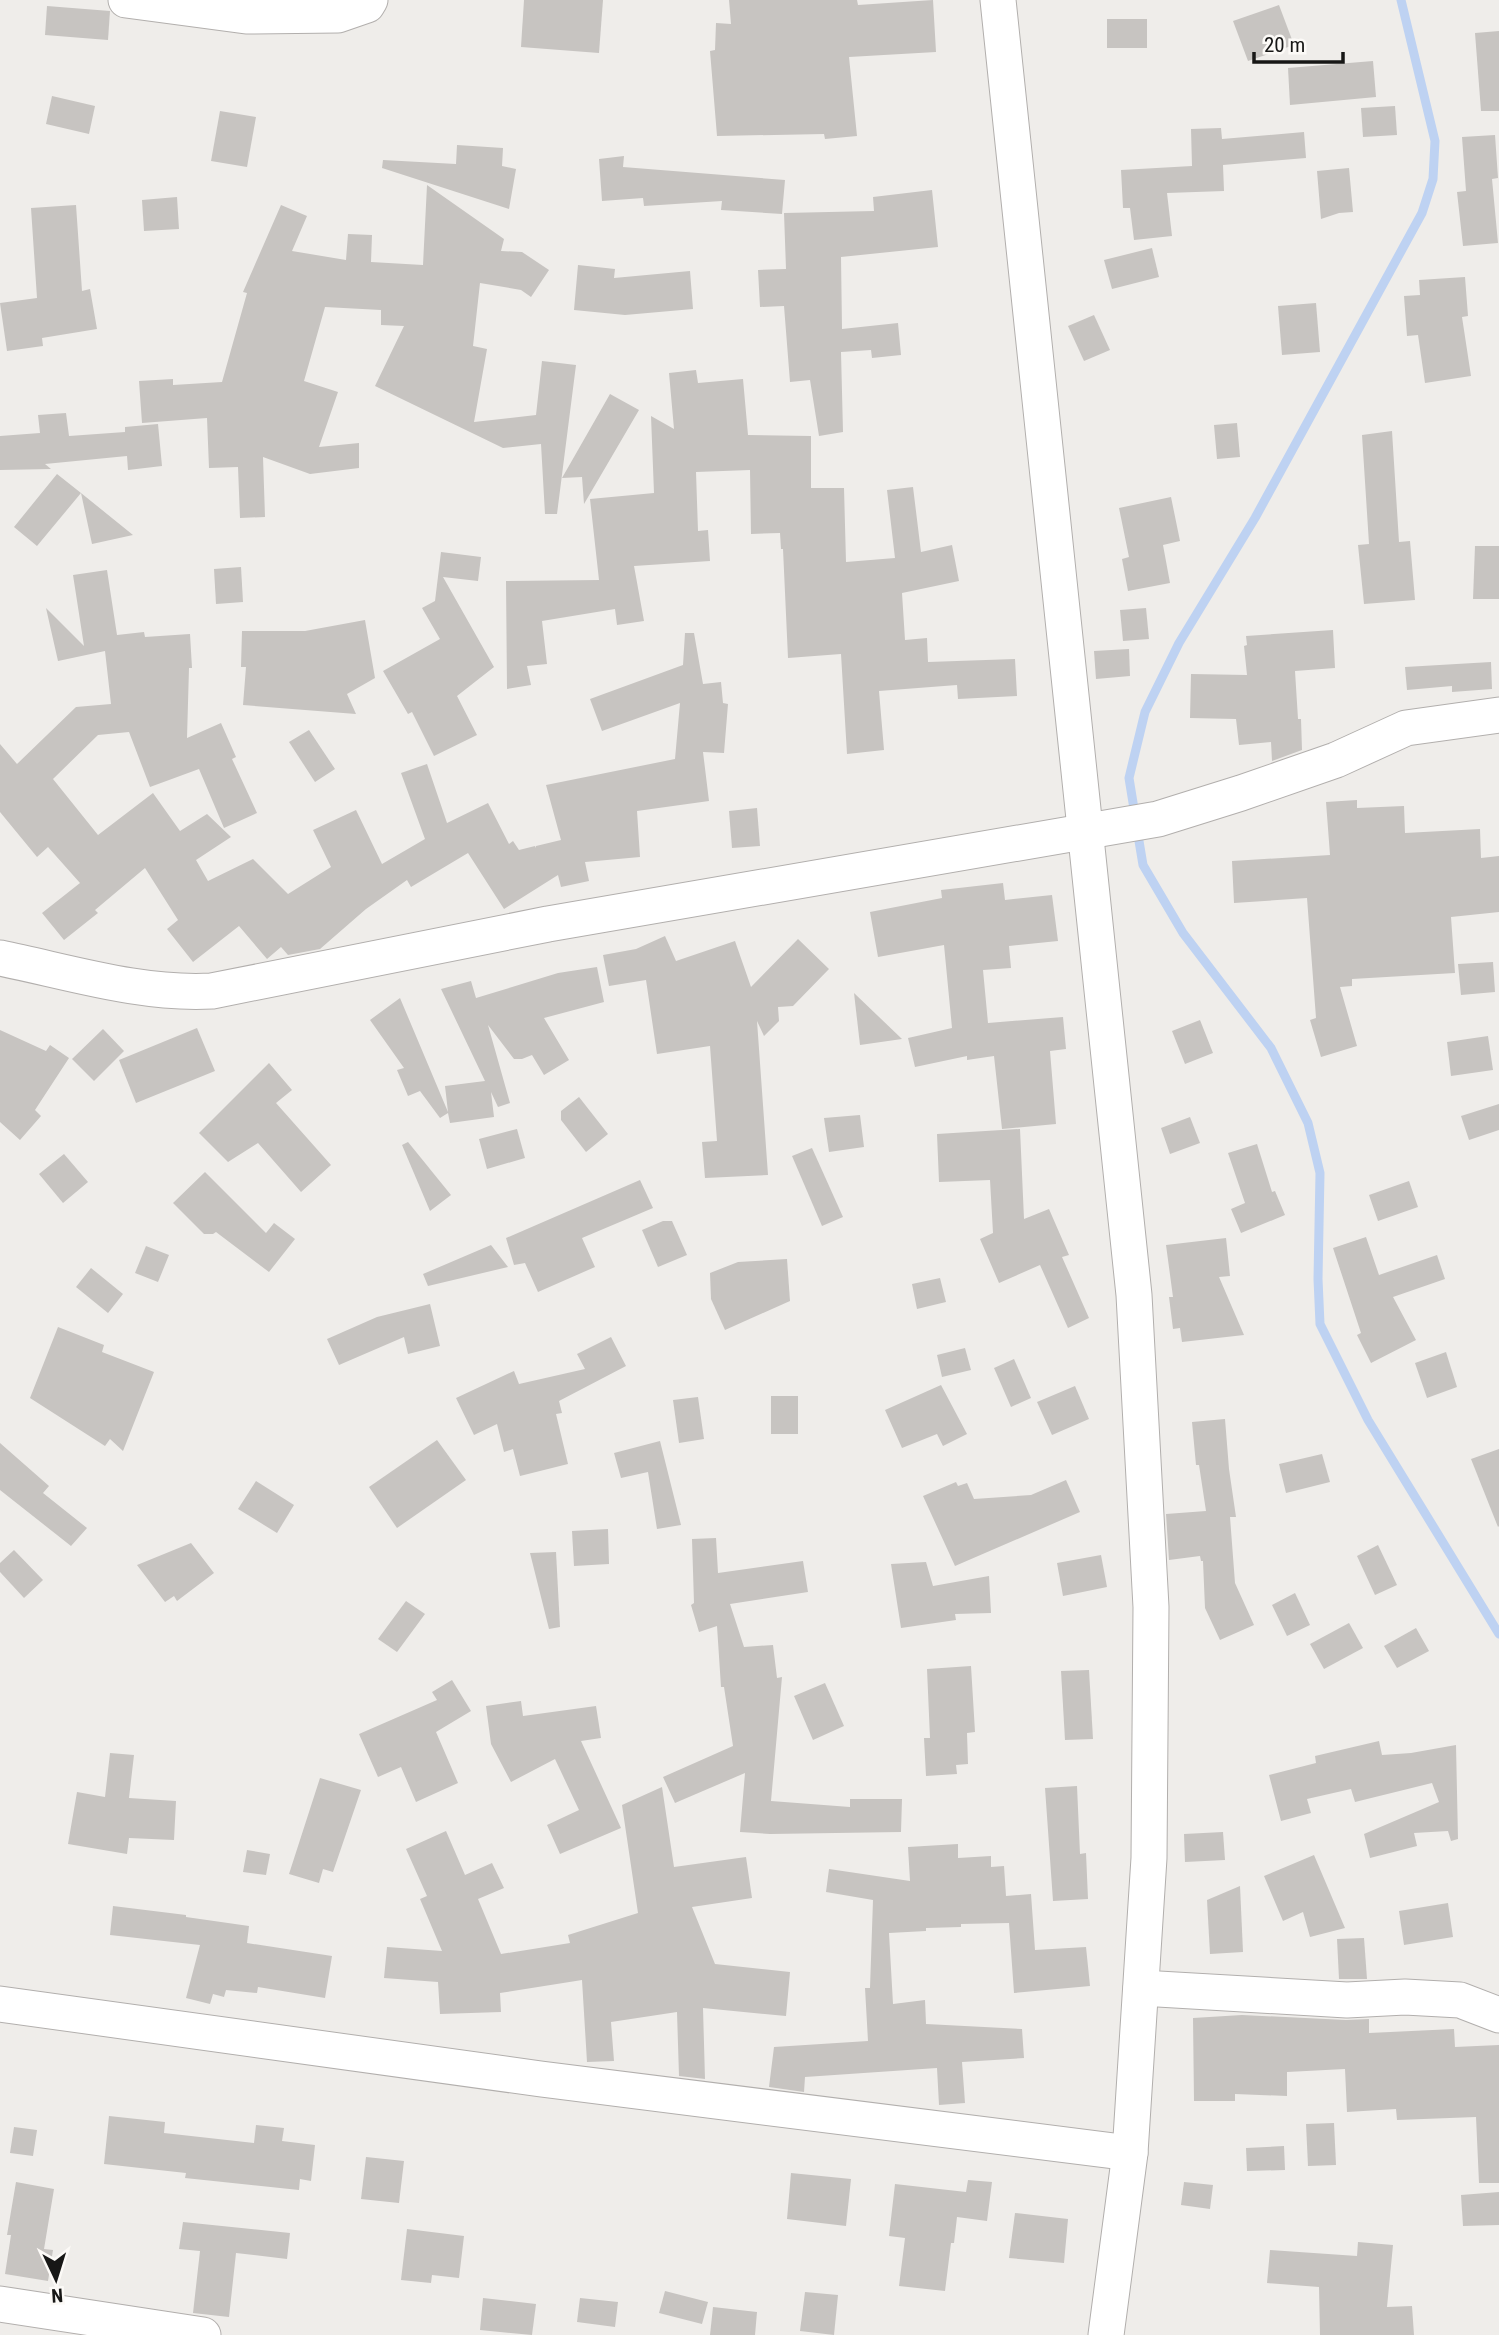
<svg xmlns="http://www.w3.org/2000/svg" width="1499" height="2335" viewBox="0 0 1499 2335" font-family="'Roboto Condensed',sans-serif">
<rect width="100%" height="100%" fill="#efedea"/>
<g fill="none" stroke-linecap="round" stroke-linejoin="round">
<g stroke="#bed2f2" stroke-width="9">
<path d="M1135,815L1129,778L1145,712L1179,643L1255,518L1422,213L1433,179L1435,141L1401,0"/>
<path d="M1137,829L1143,865L1183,933L1271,1048L1308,1123L1320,1173L1318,1279L1320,1324L1368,1420L1499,1634"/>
</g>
</g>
<g fill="#c7c4c1">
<path d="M524,0H603L599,53L521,47Z"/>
<path d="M729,0H857L858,5L933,0L936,52L849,57L857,136L825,139L824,134L717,136L710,51L715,50L716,23L731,24Z"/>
<path d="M1279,5L1294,45L1248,61L1233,21Z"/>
<path d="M47,6L110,11L108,40L45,35Z"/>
<rect x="1107" y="19" width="40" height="29"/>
<path d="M1499,31V111H1481L1475,33Z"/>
<path d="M1373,61L1376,97L1290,105L1288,68Z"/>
<path d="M52,96L95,106L89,134L46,124Z"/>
<path d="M1395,106L1397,135L1363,137L1361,108Z"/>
<path d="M220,111L256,117L247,167L211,161Z"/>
<path d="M1221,128L1222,139L1304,132L1306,158L1223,165L1224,191L1167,193L1172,236L1134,240L1130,208H1123L1121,170L1192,166L1191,129Z"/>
<path d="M1495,135L1498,178L1492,179L1498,243L1463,246L1457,192L1466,191L1462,137Z"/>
<path d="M457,145L503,148L502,166L516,169L509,209L382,168L383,160L456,164Z"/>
<path d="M624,156L623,167L785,180L782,214L721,210L722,201L644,206L643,198L602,201L599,159Z"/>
<path d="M1349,168L1353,212L1339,213L1321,219L1317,171Z"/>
<path d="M427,185L504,239L501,251L522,252L549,270L531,297L521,290L480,283L473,346L487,349L474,422L536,415L542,361L576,365L557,514H545L541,444L503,448L375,386L404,326L381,325V310L325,307L304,381L338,392L319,447L359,443V468L310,474L263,457L265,517L240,518L238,467L209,468L207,418L142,423L139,381L173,379V385L222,382L247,293L243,292L281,205L307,216L292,251L346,260L348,234L372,235L371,262L423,265Z"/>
<path d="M932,190L938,247L841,257L842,329L898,323L901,355L872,358L871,350L841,352L843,432L819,436L810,380L790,382L784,306L760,307L758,270L786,269L784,213L874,211L873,197Z"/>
<path d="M177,197L179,229L144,231L142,200Z"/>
<path d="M76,205L82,291L90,289L97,329L42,338L43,346L7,351L0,303L37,298L31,208Z"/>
<path d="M1152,248L1159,277L1112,289L1104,260Z"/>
<path d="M578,265L615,269L614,278L690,271L693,309L625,315L574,310Z"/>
<path d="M1465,277L1468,316L1462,317L1471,376L1425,383L1418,335L1407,336L1404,296L1420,295L1419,280Z"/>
<path d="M1316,303L1320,352L1282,355L1278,306Z"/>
<path d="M1094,315L1110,350L1084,361L1068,326Z"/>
<path d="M696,370L698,383L743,379L748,435L811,436V488H844L846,562L895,558L887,490L913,487L921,552L952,545L959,581L902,593L905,640L927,638L928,662L1015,659L1017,696L958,699L957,685L879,691L884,750L847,754L841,654L788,658L783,549H781L780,533L751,534L750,470L696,472L698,531L708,530L710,561L634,566L644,621L617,625L615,609L542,621L547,664L527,666L531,685L507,689L506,581L599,580L590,499L654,493L651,416L674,429L669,373Z"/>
<path d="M610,394L639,410L584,504L582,477L562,478Z"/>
<path d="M66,413L69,436L125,432V427L158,424L162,466L128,470L127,456L45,464L51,469L0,470V436L40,433L38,415Z"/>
<path d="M1237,423L1240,457L1217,459L1214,425Z"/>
<path d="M1392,431L1399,542L1410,541L1415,600L1364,604L1358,545L1369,544L1362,435Z"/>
<path d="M57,474L81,493L133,535L92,544L81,493L37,546L14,527Z"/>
<path d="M1171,497L1180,541L1163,545L1170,583L1128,591L1122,559L1129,557L1119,508Z"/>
<path d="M1475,546H1499V599H1473Z"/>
<path d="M441,552L481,557L478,581L443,577L494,667L457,696L477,735L434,756L412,712L408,714L383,671L440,639L422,608L435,601Z"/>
<path d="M241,567L243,602L216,604L214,569Z"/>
<path d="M107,570L117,635L144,632L145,637L190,634L192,668H189L187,738L221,723L236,757L232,759L257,813L224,828L199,769L150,787L129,732L98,735L53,779L98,835L153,793L180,831L207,814L231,837L196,860L208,881L253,859L288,894L331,867L313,830L356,810L382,864L425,839L401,773L427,764L447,823L488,803L509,844L513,841L519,850L535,846L536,848V846L561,840L546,785L675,759L680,703L602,731L590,699L683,665L685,633H694L703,684L721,682L723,703L728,704L724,753L703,752L709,801L637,811L640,857L585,862L589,881L561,887L558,875L504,909L468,853L411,887L407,880L366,909L320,949L288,955L281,947L267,959L239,926L193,962L167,929L178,920L145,868L95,910L98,913L64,940L42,913L80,883L48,847L37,857L0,812V744L17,764L76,707L111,704L105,651L58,661L46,608L84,646L73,575Z"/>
<path d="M1146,608L1149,639L1123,641L1120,610Z"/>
<path d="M365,620L375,678L347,694L356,714L243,705L246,667H241L242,631H305Z"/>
<path d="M1333,630L1335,668L1295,671L1298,719H1301L1302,750L1272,761L1271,742L1239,745L1236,719L1190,718L1191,674L1247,675L1244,646L1247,645L1246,636Z"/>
<path d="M1129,649L1130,676L1096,679L1094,651Z"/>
<path d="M1491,662L1492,689L1452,692V686L1407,690L1405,667Z"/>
<path d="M309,730L335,769L315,782L289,742Z"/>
<path d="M1357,800V808L1404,806L1405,833L1480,829L1481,858L1499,856V912L1451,917L1455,973L1352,979V986L1340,987L1357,1046L1321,1057L1310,1020L1316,1018L1307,898L1234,903L1232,861L1330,855L1326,802Z"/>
<path d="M757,808L760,846L732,848L729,811Z"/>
<path d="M1003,883L1005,900L1052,895L1058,941L1009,946L1011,968L983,970L988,1023L1063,1017L1066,1049L1050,1051L1056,1124L1002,1129L994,1056L967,1060V1056L915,1067L908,1038L952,1028L944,945L878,957L870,912L942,898L941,890Z"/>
<path d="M665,936L676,961L735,941L751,987L798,939L829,969L793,1006L778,1007L779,1021L764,1036L757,1021L768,1175L705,1178L702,1142L717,1141L710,1046L657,1054L646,980L609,986L603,955L636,949Z"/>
<path d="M1493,962L1495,992L1461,995L1458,964Z"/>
<path d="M597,967L604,1002L544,1018L569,1060L544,1075L532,1055L522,1059H514L488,1025L510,1103L498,1107L491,1092L494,1117L450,1123L448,1113L440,1118L420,1091L408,1096L397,1070L404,1068L370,1020L400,998L448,1112L445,1086L485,1081L441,989L471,981L476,998L558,973Z"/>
<path d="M854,993L902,1039L860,1045Z"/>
<path d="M1200,1020L1213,1053L1185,1064L1172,1031Z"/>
<path d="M197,1028L215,1071L136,1103L119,1060Z"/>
<path d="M103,1029L124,1051L94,1081L72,1059Z"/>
<path d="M0,1030L46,1051L50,1045L69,1058L35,1110L41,1116L20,1140L0,1122Z"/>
<path d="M1488,1036L1493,1070L1451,1076L1447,1042Z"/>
<path d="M269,1063L292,1090L276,1103L331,1165L301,1192L258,1143L228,1162L199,1133Z"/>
<path d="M579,1097L608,1134L586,1152L561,1120V1111Z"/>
<path d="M1499,1104V1130L1469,1140L1461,1116Z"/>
<path d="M860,1115L864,1147L829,1152L824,1118Z"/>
<path d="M1190,1117L1200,1143L1170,1154L1161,1128Z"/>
<path d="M517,1129L525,1158L487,1169L479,1139Z"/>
<path d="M1020,1129L1024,1219L1049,1209L1069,1255L1062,1257L1089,1318L1068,1328L1040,1265L999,1283L980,1239L993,1233L990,1180L939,1182L937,1134Z"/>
<path d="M408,1142L451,1195L430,1211L402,1145Z"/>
<path d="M1257,1144L1272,1192L1275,1191L1285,1215L1241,1233L1231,1209L1245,1203L1228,1153Z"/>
<path d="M812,1148L843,1217L822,1226L792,1156Z"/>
<path d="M64,1154L88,1182L63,1203L39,1174Z"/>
<path d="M205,1172L266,1233L274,1223L295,1239L269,1272L216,1232L213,1234H204L173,1203Z"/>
<path d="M640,1180L653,1208L582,1238L595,1267L538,1292L525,1263L514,1265L506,1238Z"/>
<path d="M1409,1181L1418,1207L1378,1221L1369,1195Z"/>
<path d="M663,1221H672L687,1255L658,1267L642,1230Z"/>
<path d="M1366,1237L1379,1275L1437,1255L1445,1279L1393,1297L1416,1340L1371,1363L1357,1335L1361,1333L1333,1248Z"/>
<path d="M1226,1238L1230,1276L1219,1277L1244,1335L1182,1342L1180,1328L1173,1329L1169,1297H1173L1166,1245Z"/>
<path d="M491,1245L508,1267L428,1286L423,1274Z"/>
<path d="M146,1246L169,1255L158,1282L135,1273Z"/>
<path d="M787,1259L790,1301L725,1330L711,1299L710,1273L738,1262Z"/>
<path d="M91,1268L123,1294L108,1313L76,1287Z"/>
<path d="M940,1278L946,1302L917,1309L912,1284Z"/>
<path d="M430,1304L440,1346L408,1354L404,1337L339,1365L327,1339L377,1317Z"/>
<path d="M58,1327L104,1345L102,1352L154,1372L123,1451L110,1439L105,1446L30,1398Z"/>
<path d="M611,1337L626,1366L559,1401L562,1413L556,1414L568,1464L520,1476L513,1449L504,1452L497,1424L474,1435L456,1398L514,1371L519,1384L585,1369L577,1354Z"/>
<path d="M965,1348L971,1370L942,1377L937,1355Z"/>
<path d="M1446,1352L1457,1387L1427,1398L1415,1363Z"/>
<path d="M1014,1359L1031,1398L1011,1407L994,1368Z"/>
<path d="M941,1385L967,1434L943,1446L937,1434L902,1448L885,1410Z"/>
<path d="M1075,1386L1089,1419L1052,1435L1037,1402Z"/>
<rect x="771" y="1396" width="27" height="38"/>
<path d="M698,1397L704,1439L679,1443L673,1400Z"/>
<path d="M1225,1419L1229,1469L1236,1517H1230L1235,1583L1254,1625L1220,1640L1205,1608L1203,1561H1201L1200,1556L1169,1560L1166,1514L1206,1511L1199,1465H1196L1192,1422Z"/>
<path d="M437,1440L466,1480L397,1528L369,1487Z"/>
<path d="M660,1441L681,1525L657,1529L648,1472L621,1478L614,1453Z"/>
<path d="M0,1443L49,1486L43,1493L87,1528L71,1546L0,1490Z"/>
<path d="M1499,1449V1526L1498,1527L1471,1459Z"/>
<path d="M1322,1454L1330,1482L1286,1493L1279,1464Z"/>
<path d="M1066,1480L1080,1512L955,1566L923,1496L956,1482L958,1486L967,1483L974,1499L1031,1495Z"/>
<path d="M256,1481L294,1505L277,1533L238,1509Z"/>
<path d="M608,1529L609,1564L574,1566L572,1531Z"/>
<path d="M716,1538L718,1573L803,1561L808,1592L730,1604L744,1647L773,1645L777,1678L782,1677L771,1801L850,1807V1799H902L901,1832L770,1834L740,1832L745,1773L675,1803L663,1777L733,1746L724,1687H721L717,1626L699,1632L691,1605L694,1603L692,1539Z"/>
<path d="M191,1543L214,1573L177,1601L174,1596L165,1602L137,1565Z"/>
<path d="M1378,1545L1397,1585L1375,1595L1357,1556Z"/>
<path d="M14,1550L43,1580L24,1598L0,1572V1563Z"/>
<path d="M556,1552L560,1627L549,1629L530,1553Z"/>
<path d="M1101,1555L1107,1587L1063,1596L1057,1563Z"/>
<path d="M926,1562L933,1586L989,1576L991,1613L955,1614L956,1620L901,1628L891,1564Z"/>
<path d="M1295,1593L1310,1625L1287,1636L1272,1605Z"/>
<path d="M406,1601L425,1614L397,1652L378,1639Z"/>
<path d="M1349,1623L1363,1648L1324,1669L1310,1644Z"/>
<path d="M1416,1628L1429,1651L1397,1668L1384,1646Z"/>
<path d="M971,1666L975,1732L967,1733L968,1764L956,1765L957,1774L926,1776L924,1738H930L927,1669Z"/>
<path d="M1089,1670L1093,1739L1065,1740L1061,1671Z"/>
<path d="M452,1680L471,1711L436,1732L458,1783L416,1802L401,1767L378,1777L359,1734L437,1700L432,1692Z"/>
<path d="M825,1683L844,1726L813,1740L794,1696Z"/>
<path d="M521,1701L523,1716L596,1706L601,1738L581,1741L621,1828L560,1854L547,1825L579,1810L555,1759L511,1782L491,1744L486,1706Z"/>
<path d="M1379,1741L1382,1755L1411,1753L1456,1745L1458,1839L1451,1841L1448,1831L1414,1833L1417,1846L1370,1858L1364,1834L1439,1802L1432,1783L1355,1802L1351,1789L1307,1799L1311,1813L1281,1821L1269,1775L1316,1763L1315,1756Z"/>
<path d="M110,1753L134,1755L129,1798L176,1801L174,1840L129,1838L127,1854L68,1844L77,1792L105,1797Z"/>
<path d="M320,1778L361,1790L333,1872L323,1869L319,1883L289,1874Z"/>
<path d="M1077,1786L1080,1854L1086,1853L1088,1899L1053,1901L1045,1788Z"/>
<path d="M662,1787L674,1867L746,1857L752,1898L692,1907L715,1964L790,1972L786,2016L703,2008L705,2079L679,2076L677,2012L611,2022L614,2061L587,2062L582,1980L500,1993L501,2012L440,2014L438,1982L384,1978L387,1947L442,1951L420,1899L427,1896L406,1849L446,1831L465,1875L492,1863L504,1888L478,1899L501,1954L570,1943L568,1935L638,1913L622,1805Z"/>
<path d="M1223,1832L1225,1860L1185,1862L1184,1834Z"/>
<path d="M958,1844V1858L991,1856V1867L1004,1866L1006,1896L1031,1894L1035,1950L1086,1947L1090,1986L1014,1993L1009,1923L961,1924V1927L926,1928V1931L889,1933L893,2004L925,2000L926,2024L1022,2029L1024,2058L962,2062L965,2103L939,2105L937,2068L805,2077L804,2092L769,2087L774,2047L868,2041L865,1988H870L873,1900L826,1892L829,1869L910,1881L908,1847Z"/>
<path d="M247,1850L270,1854L266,1875L243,1872Z"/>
<path d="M1314,1855L1345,1928L1310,1937L1303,1912L1283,1921L1264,1876Z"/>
<path d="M1240,1886L1243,1952L1210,1954L1207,1900Z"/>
<path d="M1448,1903L1453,1937L1404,1945L1399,1911Z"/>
<path d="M113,1906L186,1915V1917L249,1926L247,1943L332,1956L325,1998L258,1987L257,1993L226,1990L224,1997L213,1994L210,2004L186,1998L200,1945L110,1935Z"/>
<path d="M1364,1938L1367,1979H1339L1337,1939Z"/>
<path d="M1242,2015L1346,2020L1369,2019V2033L1454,2029L1455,2047L1499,2045V2183H1479L1476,2117L1397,2120L1396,2109L1347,2112L1345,2069L1287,2072V2096L1235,2094V2101H1194L1193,2018Z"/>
<path d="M109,2116L165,2122L164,2133L254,2143L256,2125L284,2128L282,2141L315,2145L311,2181L300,2179L299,2190L185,2178L186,2173L104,2164Z"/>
<path d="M1334,2123L1336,2165L1308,2166L1306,2124Z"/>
<path d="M14,2127L37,2130L33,2156L10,2153Z"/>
<path d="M1284,2146L1285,2170L1247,2171L1246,2148Z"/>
<path d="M366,2157L404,2161L399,2203L361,2199Z"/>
<path d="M791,2173L851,2179L846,2226L787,2219Z"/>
<path d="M968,2180L992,2182L987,2221L957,2217L954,2243H951L945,2291L899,2286L905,2238L889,2236L895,2184L966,2192Z"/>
<path d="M16,2182L54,2189L44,2249L53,2250L48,2281L5,2274L11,2235H7Z"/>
<path d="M1184,2182L1213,2185L1210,2209L1181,2205Z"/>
<path d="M1499,2192V2225L1463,2226L1461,2195Z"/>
<path d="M1015,2213L1068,2219L1064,2263L1009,2258Z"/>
<path d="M183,2222L290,2233L287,2259L236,2253L229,2317L193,2313L200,2251L179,2249Z"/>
<path d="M407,2229L464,2236L459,2278L432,2275L431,2283L401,2280Z"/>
<path d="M1358,2242L1393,2245L1387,2307L1412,2306L1414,2335H1320L1319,2287L1267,2283L1270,2250L1357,2256Z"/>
<path d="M665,2291L708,2302L702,2324L659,2313Z"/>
<path d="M805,2292L838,2295L834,2335L800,2331Z"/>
<path d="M483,2298L536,2304L532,2335L480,2330Z"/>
<path d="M580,2298L618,2302L615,2327L577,2322Z"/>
<path d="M713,2307L757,2312L755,2335H710Z"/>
</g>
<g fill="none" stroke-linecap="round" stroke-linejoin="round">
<g stroke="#b2afad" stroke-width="37">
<g id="minor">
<path d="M126,0L246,16L338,15L367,5L370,0"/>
<path d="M998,0L1134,1295L1151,1607L1149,1858L1130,2153L1106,2335"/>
<path d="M0,958C69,972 141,995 212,991L548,924L1158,819L1241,793L1336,760L1406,728L1499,715"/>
<path d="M1141,1988L1347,2000L1405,1997L1460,2000L1499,2015"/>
<path d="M0,2004L541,2079L1130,2153"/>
<path d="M0,2304L203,2335"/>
</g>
</g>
<use href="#minor" stroke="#fff" stroke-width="35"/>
</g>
<g transform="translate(56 2279) rotate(176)" stroke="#fcfaf7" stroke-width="5" paint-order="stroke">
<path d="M0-5L12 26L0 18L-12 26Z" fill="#171716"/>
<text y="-10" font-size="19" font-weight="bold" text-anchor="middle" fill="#171716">N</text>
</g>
<path d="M1254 52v10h89v-10" fill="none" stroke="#171716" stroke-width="3.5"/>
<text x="1264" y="52" font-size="21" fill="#171716" stroke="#fcfaf7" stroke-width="5" paint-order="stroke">20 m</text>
</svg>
